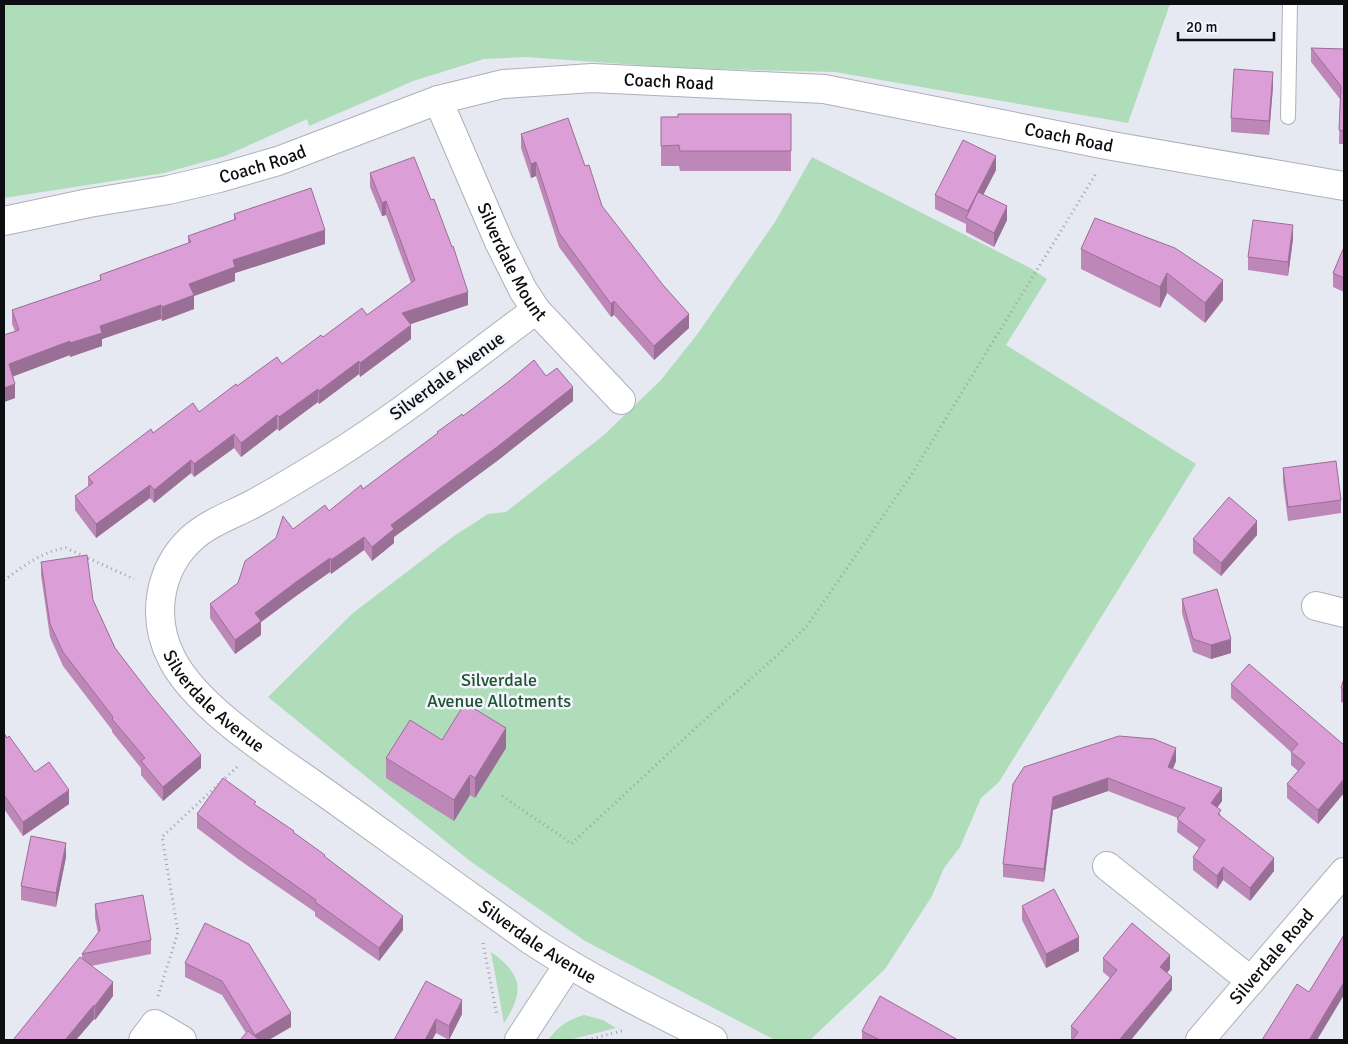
<svg xmlns="http://www.w3.org/2000/svg" width="1348" height="1044" viewBox="0 0 1348 1044" font-family="Signika,sans-serif">
<rect width="100%" height="100%" fill="#e6e8f2"/>
<g fill="#afdcb9">
<path d="M4,4H1170L1128,123L835,72L679,68L526,57L484,59L413,81L309,126L307,119L225,156L164,173L4,198Z"/>
<path d="M812,157L1032,269L1047,279L1006,345L1196,464L999,782L981,798L960,847L944,868L932,896L885,969L810,1040H775L585,941L470,861L268,697L353,613L454,536L488,514L506,512L604,435L661,380L699,332L775,222Z"/>
<path d="M491,952C522,974 525,991 504,1023Z"/>
<path d="M584,1015L603,1020L616,1028L569,1040H548C558,1027 567,1020 584,1015Z"/>
</g>
<g fill="none" stroke-linecap="round" stroke-linejoin="round">
<g stroke="#aeb0ba" stroke-width="16">
<path id="lane" d="M1288,117L1290,4"/>
</g>
<g stroke="#aeb0ba" stroke-width="30">
<g id="street">
<path id="s1" d="M438,100L499,242L523,290L536,310L621,400"/>
<path id="s2" d="M4,221L89,203L168,190L219,178L278,161L438,100L503,84L592,78L824,89L1112,146L1344,186"/>
<path id="s3" d="M536,310C468,360 402,414 331,458C305,474 279,490 253,504C232,515 208,523 191,539C158,570 151,619 172,659C198,710 280,760 327,794C395,843 464,892 532,941C590,979 651,1009 713,1040"/>
<path d="M1316,606L1344,613"/>
<path d="M1107,866L1251,981"/>
<path d="M143,1040L155,1024L182,1040"/>
<path d="M519,1040L568,965"/>
<path id="s4" d="M1200,1040L1344,872"/>
</g>
</g>
<g stroke="#9fa1a8" stroke-width="3" stroke-dasharray="1 4" stroke-linecap="butt">
<path d="M4,580C23,567 42,551 66,548L134,579"/>
<path d="M502,796L564,838L571,844L699,725L781,652L807,626L910,477L1097,172"/>
<path d="M483,943L497,1016"/>
<path d="M158,996L178,932L162,837L237,767"/>
<path d="M587,1040L625,1030"/>
</g>
<use href="#lane" stroke="#fff" stroke-width="14"/>
<use href="#street" stroke="#fff" stroke-width="28"/>
</g>
<g fill="#bd88b8">
<path d="M1311,48L1344,49V144H1339L1340,99L1311,62Z"/>
<path d="M1273,86L1269,135L1231,132V118Z"/>
<path d="M791,114V171H680L679,166H661V117Z"/>
<path d="M521,134L585,166L602,206L689,328L654,360L614,315L611,317L559,247L536,176L531,178L521,148Z"/>
<path d="M996,170L983,194L1007,220L994,247L966,232V224L935,209V195Z"/>
<path d="M370,173L468,305L410,324L411,339L360,377L359,374L319,404L318,402L279,431L277,429L241,457L234,448L194,477L191,473L154,503L150,498L96,538L75,510V496L88,487V477L153,433L199,412L237,386L282,364L323,337L367,315L411,283L386,215L382,216L370,187Z"/>
<path d="M234,214L325,244L235,273V281L194,296V309L162,321L161,319L102,339V346L70,357V355L13,376L15,398L4,402L15,331L12,324V310L100,280V275L188,243V236L234,220Z"/>
<path d="M1095,218L1223,300L1205,323L1167,293L1160,308L1081,269V249Z"/>
<path d="M1293,239L1288,276L1248,270V257Z"/>
<path d="M1344,247V292L1333,287V273Z"/>
<path d="M546,376L573,401L497,461L394,537V543L372,561L364,550L331,574L330,572L296,596L261,622V635L235,654L210,618V604L238,583L293,529L329,511L363,489L437,434V432L463,416Z"/>
<path d="M1283,468L1341,500V513L1288,521L1283,482Z"/>
<path d="M1257,535L1221,576L1193,553V539Z"/>
<path d="M41,562L93,600L115,648L201,768L163,801L141,775V768L112,732V730L63,666L50,637L41,575Z"/>
<path d="M1182,599L1231,653L1211,659L1193,652L1182,613Z"/>
<path d="M1344,678V703L1341,702V688Z"/>
<path d="M1231,684L1344,745V793L1318,824L1287,798V784L1298,771L1291,765V752L1231,698Z"/>
<path d="M4,733L35,772L69,804L23,836L4,809Z"/>
<path d="M442,740L506,748L475,798L470,795L454,821L386,778V758Z"/>
<path d="M1176,761L1173,769L1222,801L1217,808L1221,816L1274,871L1250,901L1223,880L1217,889L1193,870V857L1199,848L1177,832L1178,818L1108,791L1053,810L1044,882L1003,877V864L1013,784Z"/>
<path d="M256,805L325,857L403,930L379,961L315,916V912L238,859L197,828V814Z"/>
<path d="M66,857L56,907L21,900V886Z"/>
<path d="M95,904L151,940V954L91,966L113,996L95,1020L94,1019L76,1040H13L82,959V954L98,933L95,918Z"/>
<path d="M1022,906L1079,951L1046,968L1022,920Z"/>
<path d="M205,923L291,1027L269,1040H240L246,1033L222,995L185,977V963Z"/>
<path d="M1103,958L1170,969L1167,973L1172,990L1072,1040H1071V1026L1110,978L1103,972Z"/>
<path d="M426,981L462,1014L449,1040L436,1033L432,1040H394Z"/>
<path d="M862,1031L958,1040H862Z"/>
</g>
<g fill="#9a6f96">
<path d="M1273,72V86L1269,135V121Z"/>
<path d="M996,156V170L970,221L968,219V211Z"/>
<path d="M536,162V176L531,178V164Z"/>
<path d="M386,201V215L382,216V203Z"/>
<path d="M1007,206V220L994,247V233Z"/>
<path d="M1293,225V239L1288,276V262Z"/>
<path d="M325,230V244L235,273V281L194,296V309L162,321V307L189,284L233,260Z"/>
<path d="M1167,273V293L1160,308V287Z"/>
<path d="M1223,280V300L1205,323V303Z"/>
<path d="M468,292V305L402,327V313Z"/>
<path d="M614,301V315L611,317V304Z"/>
<path d="M161,305V319L102,339V346L70,357V343L100,326Z"/>
<path d="M689,314V328L654,360V346Z"/>
<path d="M411,325V339L360,377V363Z"/>
<path d="M70,341V355L9,378V364Z"/>
<path d="M359,361V374L319,404V391Z"/>
<path d="M15,384V398L4,402V388Z"/>
<path d="M573,387V401L497,461L394,537V543L372,561V547L391,525Z"/>
<path d="M318,389V402L279,431V417Z"/>
<path d="M277,415V429L241,457V443Z"/>
<path d="M234,434V448L194,477V464Z"/>
<path d="M191,460V473L154,503V490Z"/>
<path d="M150,485V498L96,538V524Z"/>
<path d="M1257,521V535L1221,576V563Z"/>
<path d="M364,537V550L331,574V560Z"/>
<path d="M330,558V572L296,596L261,622V635L235,654V640L255,613L296,582Z"/>
<path d="M1231,639V653L1211,659V645Z"/>
<path d="M506,728V748L475,798V778Z"/>
<path d="M1176,748V761L1168,780V767Z"/>
<path d="M201,755V768L163,801V787Z"/>
<path d="M470,775V795L454,821V800Z"/>
<path d="M1108,778V791L1053,810L1044,882V869L1053,797Z"/>
<path d="M1344,779V793L1318,824V810Z"/>
<path d="M1222,788V801L1211,816V803Z"/>
<path d="M69,790V804L23,836V822Z"/>
<path d="M66,843V857L56,907V893Z"/>
<path d="M1274,858V871L1250,901V888Z"/>
<path d="M1223,867V880L1217,889V876Z"/>
<path d="M403,916V930L379,961V948Z"/>
<path d="M1079,937V951L1046,968V954Z"/>
<path d="M1170,955V969L1160,981V967Z"/>
<path d="M1172,977V990L1131,1040H1119Z"/>
<path d="M113,982V996L95,1020V1006Z"/>
<path d="M1344,982V995L1317,1040H1309Z"/>
<path d="M462,1000V1014L449,1040V1026Z"/>
<path d="M94,1005V1019L76,1040H65Z"/>
<path d="M291,1013V1027L268,1040H255V1035Z"/>
<path d="M436,1019V1033L432,1040H425Z"/>
</g>
<g fill="#dc9ed6" stroke="#9a6f96">
<path d="M1311,48L1344,49V131L1339,130L1341,86Z"/>
<path d="M1234,69L1273,72L1269,121L1231,118Z"/>
<path d="M678,114H791V151H680L679,145L661,146V117H678Z"/>
<path d="M568,118L585,166L589,165L602,206L663,285L689,314L654,346L614,301L611,304L559,233L536,162L531,164L521,134Z"/>
<path d="M963,140L996,156L968,211L935,195Z"/>
<path d="M414,157L431,200L434,199L452,247L453,246L468,292L402,313L411,325L360,363L359,361L319,391L318,389L279,417L277,415L241,443L234,434L194,464L191,460L154,490L150,485L96,524L75,496L93,483L88,477L151,429L153,433L193,403L199,412L236,384L237,386L277,357L282,364L321,335L323,337L362,308L367,315L415,280L386,201L382,203L370,173Z"/>
<path d="M311,188L325,230L233,260L235,267L189,284L194,295L162,307L161,305L100,326L102,333L70,343V341L9,364L15,384L4,388V335L19,330L12,310L101,280L100,275L191,242L188,236L236,219L234,214Z"/>
<path d="M978,192L1007,206L994,233L966,218Z"/>
<path d="M1095,218L1175,248L1223,280L1205,303L1167,273L1160,287L1081,249Z"/>
<path d="M1253,220L1293,225L1288,262L1248,257Z"/>
<path d="M1344,247V278L1333,273Z"/>
<path d="M534,360L546,376L557,368L573,387L497,447L391,525L394,529L372,547L364,537L331,560L330,558L296,582L255,613L261,621L235,640L210,604L238,583L245,561L276,538L283,516L293,529L325,505L329,511L361,485L363,489L438,433L437,432L462,414L463,416L508,382Z"/>
<path d="M1336,461L1341,500L1288,507L1283,468Z"/>
<path d="M1229,497L1257,521L1221,563L1193,539Z"/>
<path d="M87,555L93,600L115,648L151,695L201,755L163,787L141,761L145,758L112,719L113,717L63,652L50,624L41,562Z"/>
<path d="M1217,589L1231,639L1211,645L1193,639L1182,599Z"/>
<path d="M1249,664L1344,745V779L1318,810L1287,784L1305,763L1291,752L1298,744L1231,684Z"/>
<path d="M1344,678V690L1341,688Z"/>
<path d="M465,703L506,728L475,778L470,775L454,800L386,758L410,720L442,740Z"/>
<path d="M4,733L7,738L9,736L35,772L49,762L69,790L23,822L4,795Z"/>
<path d="M1119,736L1154,739L1176,748L1168,767L1222,788L1211,803L1221,810L1218,814L1274,858L1250,888L1223,867L1217,876L1193,857L1205,840L1177,819L1185,808L1108,778L1053,797L1044,869L1003,864L1013,784L1024,767Z"/>
<path d="M223,778L256,802L254,804L294,831L293,832L325,855L324,856L403,916L379,948L315,902L316,900L238,845L197,814Z"/>
<path d="M31,836L66,843L56,893L21,886Z"/>
<path d="M1054,889L1079,937L1046,954L1022,906Z"/>
<path d="M143,895L151,940L82,954L100,930L95,904Z"/>
<path d="M205,923L249,944L291,1013L255,1035L222,981L185,963Z"/>
<path d="M1132,923L1170,955L1160,967L1172,977L1119,1040H1072L1078,1032L1071,1026L1117,970L1103,958Z"/>
<path d="M1344,935V982L1309,1040H1262L1297,984L1309,992Z"/>
<path d="M80,957L113,982L95,1006L94,1005L65,1040L64,1039L63,1040H13Z"/>
<path d="M426,981L462,1000L449,1026L436,1019L425,1040H394Z"/>
<path d="M880,996L958,1040H880L862,1031Z"/>
<path d="M248,1031L259,1040H240Z"/>
</g>
<g text-anchor="middle" dominant-baseline="central" stroke-width="5" stroke-linejoin="round" paint-order="stroke">
<g font-size="18" fill="#0d0e11" stroke="#f3f5fd">
<text stroke="none"><textPath href="#s2" startOffset="685">Coach Road</textPath></text>
<text stroke="none"><textPath href="#s2" startOffset="1090">Coach Road</textPath></text>
<text stroke="none"><textPath href="#s2" startOffset="265">Coach Road</textPath></text>
<text stroke="none"><textPath href="#s1" startOffset="178">Silverdale Mount</textPath></text>
<text transform="translate(447 376) rotate(-36)">Silverdale Avenue</text>
<text stroke="none"><textPath href="#s3" startOffset="605">Silverdale Avenue</textPath></text>
<text stroke="none"><textPath href="#s3" startOffset="1010">Silverdale Avenue</textPath></text>
<text stroke="none"><textPath href="#s4" startOffset="110">Silverdale Road</textPath></text>
</g>
<g font-size="18" fill="#1f5230" stroke="#f3f5fd">
<text x="499" y="680">Silverdale<tspan x="499" dy="21">Avenue Allotments</tspan></text>
</g>
</g>
<rect width="1348" height="1044" fill="none" stroke="#0d0e11" stroke-width="10"/>
<path d="M1178 32v8h96v-8" fill="none" stroke="#0d0e11" stroke-width="2.5"/>
<text x="1186" y="32" font-size="15" fill="#0d0e11" stroke="#f3f5fd" stroke-width="4" paint-order="stroke">20 m</text>
</svg>
